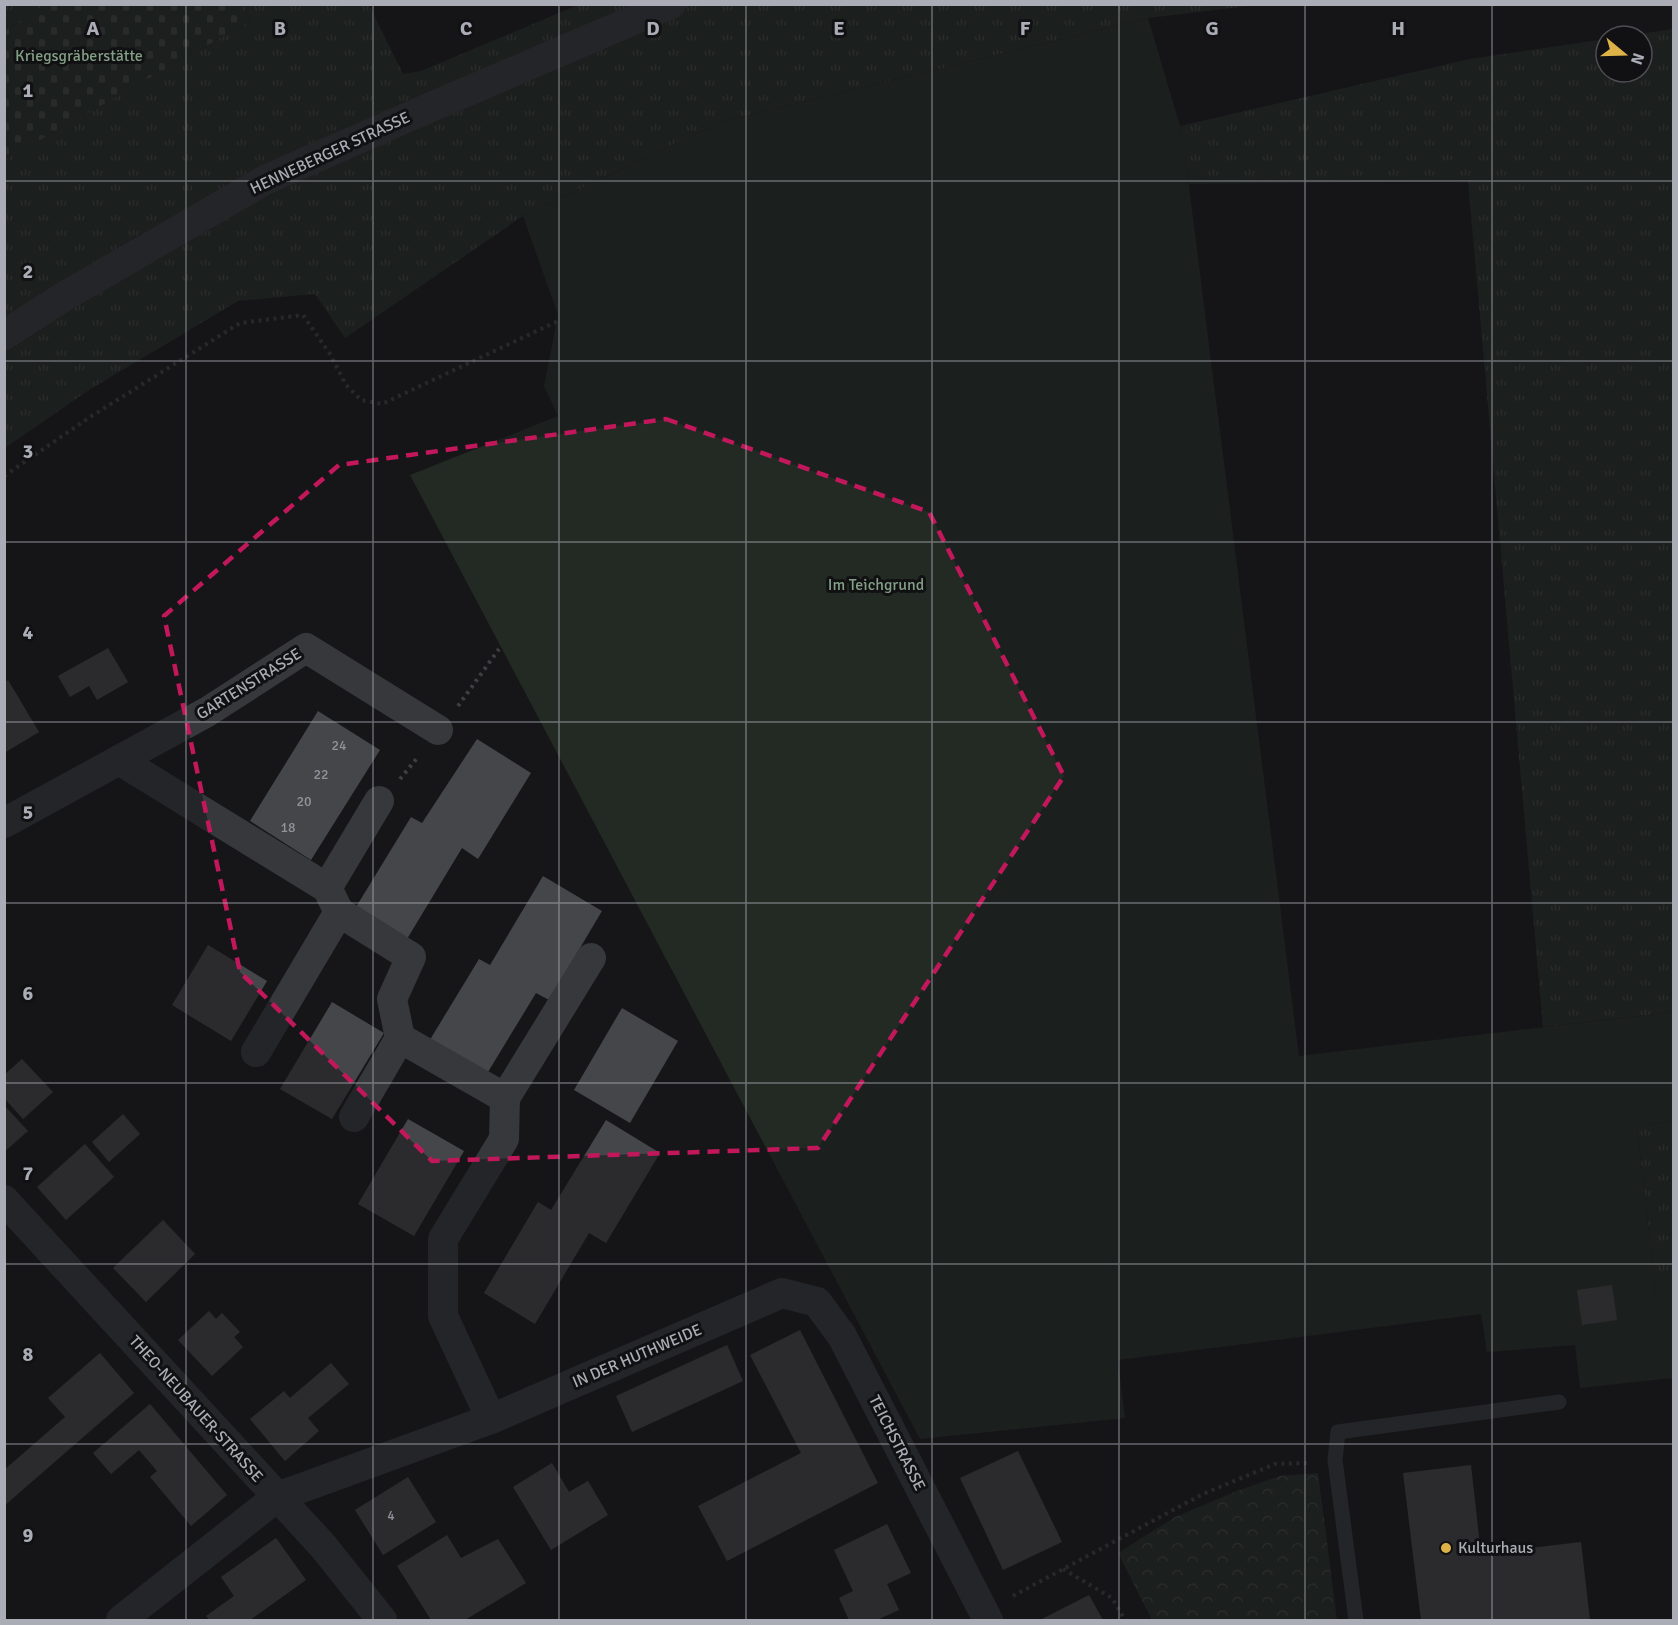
<svg xmlns="http://www.w3.org/2000/svg" width="1678" height="1625" viewBox="0 0 1678 1625" font-family="Signika,sans-serif">
<defs>
<pattern id="grass-tufts" width="24" height="20" patternUnits="userSpaceOnUse" patternTransform="scale(1.5)"><rect width="24" height="20" fill="#232a24"/><path d="M3 7l-1-3M5 7V3M7 7l1-3M15 17l-1-3M17 17v-4M19 17l1-3" fill="none" stroke="#404642"/></pattern>
<pattern id="forest-crowns" width="20" height="18" patternUnits="userSpaceOnUse" patternTransform="scale(1.5)"><rect width="20" height="18" fill="#232a24"/><path d="M2 6a3 3 0 1 1 6 0M12 15a3 3 0 1 1 6 0" fill="none" stroke="#404642"/></pattern>
<pattern id="cemetery-stones" width="16" height="16" patternUnits="userSpaceOnUse" patternTransform="scale(1.5)"><rect width="16" height="16" fill="#232a24"/><path d="M2 7V4a2 2 0 0 1 4 0v3zM10 15v-3a2 2 0 0 1 4 0v3z" fill="#404642"/></pattern>
</defs>
<rect width="100%" height="100%" fill="#161618"/>
<g fill="url(#grass-tufts)">
<path d="M5,5H44L5,31Z"/>
<path d="M243,5H369L403,74L421,71L578,5H1257L1148,18L721,122L523,216L345,338L315,294L238,301L89,390L5,448L4,160L250,21Z"/>
<path d="M1673,29V1012L1543,1027L1468,181L1189,184L1180,126L1470,59L1606,39V72H1642V36H1627Z"/>
<path d="M1673,1120V1292L1656,1294L1637,1127Z"/>
</g>
<path fill="url(#forest-crowns)" d="M1318,1473L1337,1620H1152L1118,1553L1175,1517L1237,1491L1280,1476Z"/>
<path fill="url(#cemetery-stones)" d="M44,5H243L250,21L5,160V31Z"/>
<path fill="#232a24" d="M1148,18L1180,126L1185,155L1299,1056L1673,1012V1120L1637,1127L1656,1293L1673,1292V1378L1580,1388L1575,1345L1487,1352L1481,1314L1118,1360L1125,1418L920,1439L410,475L558,416L544,386L558,315L523,216L721,122Z"/>
<g fill="#45464a">
<path d="M108,648L128,682L97,700L89,686L70,697L58,676Z"/>
<path d="M8,680L39,732L4,753V683Z"/>
<path d="M318,711L380,750L311,860L250,821Z"/>
<path d="M477,739L531,773L478,859L462,848L407,939L356,907L411,817L422,823Z"/>
<path d="M543,876L602,911L549,1000L536,993L485,1077L428,1043L479,959L490,965Z"/>
<path d="M208,945L267,981L231,1041L172,1005Z"/>
<path d="M332,1002L384,1033L332,1119L280,1089Z"/>
<path d="M622,1008L678,1041L630,1123L574,1090Z"/>
<path d="M22,1059L53,1092L23,1119L4,1098V1075Z"/>
<path d="M4,1105L28,1131L4,1152Z"/>
<path d="M123,1114L140,1134L109,1162L92,1142Z"/>
<path d="M408,1119L464,1151L414,1236L358,1204Z"/>
<path d="M606,1120L660,1153L606,1243L589,1233L535,1324L484,1293L538,1202L551,1210Z"/>
<path d="M85,1144L114,1177L66,1220L37,1187Z"/>
<path d="M163,1220L195,1254L146,1302L113,1268Z"/>
<path d="M1612,1285L1617,1320L1582,1325L1577,1290Z"/>
<path d="M209,1311L216,1319L222,1313L240,1332L234,1337L243,1347L212,1376L178,1340Z"/>
<path d="M800,1330L878,1483L727,1561L698,1506L801,1453L750,1355Z"/>
<path d="M727,1345L743,1381L632,1432L616,1396Z"/>
<path d="M100,1353L134,1393L4,1506V1470L65,1417L48,1398Z"/>
<path d="M331,1363L349,1384L308,1418L319,1431L285,1461L250,1419L284,1391L290,1398Z"/>
<path d="M150,1404L227,1495L191,1526L150,1477L157,1471L139,1450L111,1474L93,1453Z"/>
<path d="M1018,1451L1062,1542L1003,1570L960,1478Z"/>
<path d="M552,1463L569,1492L588,1481L608,1515L551,1550L513,1487Z"/>
<path d="M1471,1465L1481,1554L1581,1542L1590,1620H1421L1403,1473Z"/>
<path d="M408,1477L436,1522L383,1555L355,1510Z"/>
<path d="M887,1524L911,1573L887,1584L899,1610L877,1620H849L839,1598L853,1591L834,1550Z"/>
<path d="M447,1535L461,1558L498,1539L526,1583L465,1620H431L397,1566Z"/>
<path d="M276,1538L306,1580L250,1620H210L206,1616L234,1596L221,1577Z"/>
<path d="M1089,1595L1103,1620H1040Z"/>
</g>
<g fill="none" stroke-linecap="round" stroke-linejoin="round">
<g stroke="#3e3f43" stroke-width="4" stroke-dasharray="3 4.5" stroke-linecap="butt">
<path d="M4,476L87,419L240,323L303,315L330,354L346,385L361,400L382,404L558,321"/>
<path d="M458,706L499,649"/>
<path d="M400,779L418,757"/>
<path d="M1063,1569L1112,1598L1125,1620"/>
<path d="M1013,1596L1203,1494L1275,1464L1310,1463"/>
</g>
<path stroke="#37383c" stroke-width="15" d="M1356,1620L1335,1460L1338,1432L1559,1402"/>
<g stroke="#37383c" stroke-width="30">
<path d="M4,335L65,296L265,180L431,107L671,4"/>
<path d="M119,760L327,888L379,801"/>
<path d="M4,823L207,712L306,648L438,730"/>
<path d="M339,912L411,957L392,999L400,1038L505,1098L504,1139L443,1239V1316L491,1419"/>
<path d="M256,1052L339,912L330,894"/>
<path d="M505,1098L591,958"/>
<path d="M354,1117L400,1038"/>
<path d="M4,1200L323,1546L382,1620"/>
<path d="M121,1620L277,1497L491,1419L782,1293L817,1302L842,1336L988,1620"/>
</g>
</g>
<path d="M0 0H1678V1625H0ZM666,419L929,512L1064,776L818,1148L432,1161L240,972L164,616L339,465Z" fill="#161618" fill-opacity=".55" fill-rule="evenodd"/>
<path fill="none" stroke="#c2185b" stroke-width="4.5" stroke-dasharray="12 8" stroke-linejoin="round" d="M666,419L929,512L1064,776L818,1148L432,1161L240,972L164,616L339,465Z"/>
<path fill="none" stroke="#aaadb6" stroke-width="1.5" stroke-opacity="0.55" d="M186,4V1620M373,4V1620M559,4V1620M746,4V1620M932,4V1620M1119,4V1620M1305,4V1620M1492,4V1620M4,181H1674M4,361H1674M4,542H1674M4,722H1674M4,903H1674M4,1083H1674M4,1264H1674M4,1444H1674"/>
<circle fill="#ddb348" stroke="#111113" stroke-width="2" cx="1446" cy="1548" r="6"/>
<g text-anchor="middle" dominant-baseline="central" stroke-width="6" stroke-linejoin="round" paint-order="stroke">
<g font-size="14" fill="#91939b">
<text x="339" y="745">24</text>
<text x="321" y="774">22</text>
<text x="304" y="801">20</text>
<text x="288" y="827">18</text>
<text x="391" y="1515">4</text>
</g>
<g font-size="16" fill="#839f86" stroke="#111113">
<text x="79" y="56">Kriegsgräberstätte</text>
<text x="876" y="585">Im Teichgrund</text>
</g>
<g font-size="16" fill="#aaadb6" stroke="#111113">
<text transform="translate(330 153) rotate(-25)">HENNEBERGER STRASSE</text>
<text transform="translate(249 684) rotate(-32)">GARTENSTRASSE</text>
<text transform="translate(637 1356) rotate(-23)">IN DER HUTHWEIDE</text>
<text transform="translate(196 1409) rotate(48)">THEO-NEUBAUER-STRASSE</text>
<text transform="translate(897 1443) rotate(63)">TEICHSTRASSE</text>
</g>
<g font-size="16" fill="#aaadb6" stroke="#111113" text-anchor="start">
<text x="1458" y="1548">Kulturhaus</text>
</g>
</g>
<g font-size="20" text-anchor="middle" font-weight="bold" fill="#aaadb6" stroke="#111113" stroke-width="6" stroke-linejoin="round" paint-order="stroke">
<text x="93" y="35">A</text>
<text x="280" y="35">B</text>
<text x="466" y="35">C</text>
<text x="653" y="35">D</text>
<text x="839" y="35">E</text>
<text x="1025" y="35">F</text>
<text x="1212" y="35">G</text>
<text x="1398" y="35">H</text>
<text x="28" y="97">1</text>
<text x="28" y="278">2</text>
<text x="28" y="458">3</text>
<text x="28" y="639">4</text>
<text x="28" y="819">5</text>
<text x="28" y="1000">6</text>
<text x="28" y="1180">7</text>
<text x="28" y="1361">8</text>
<text x="28" y="1542">9</text>
</g>
<rect width="1678" height="1625" fill="none" stroke="#aaadb6" stroke-width="12"/>
<g transform="translate(1624 54) rotate(109)"><circle r="28" fill="#111113" stroke="#4e4f54" stroke-width="1.5"/>
<path d="M0-4.5L10 22L0 15L-10 22Z" fill="#ddb348"/>
<text y="-9" font-size="16" font-weight="bold" text-anchor="middle" fill="#aaadb6">N</text>
</g>
</svg>
